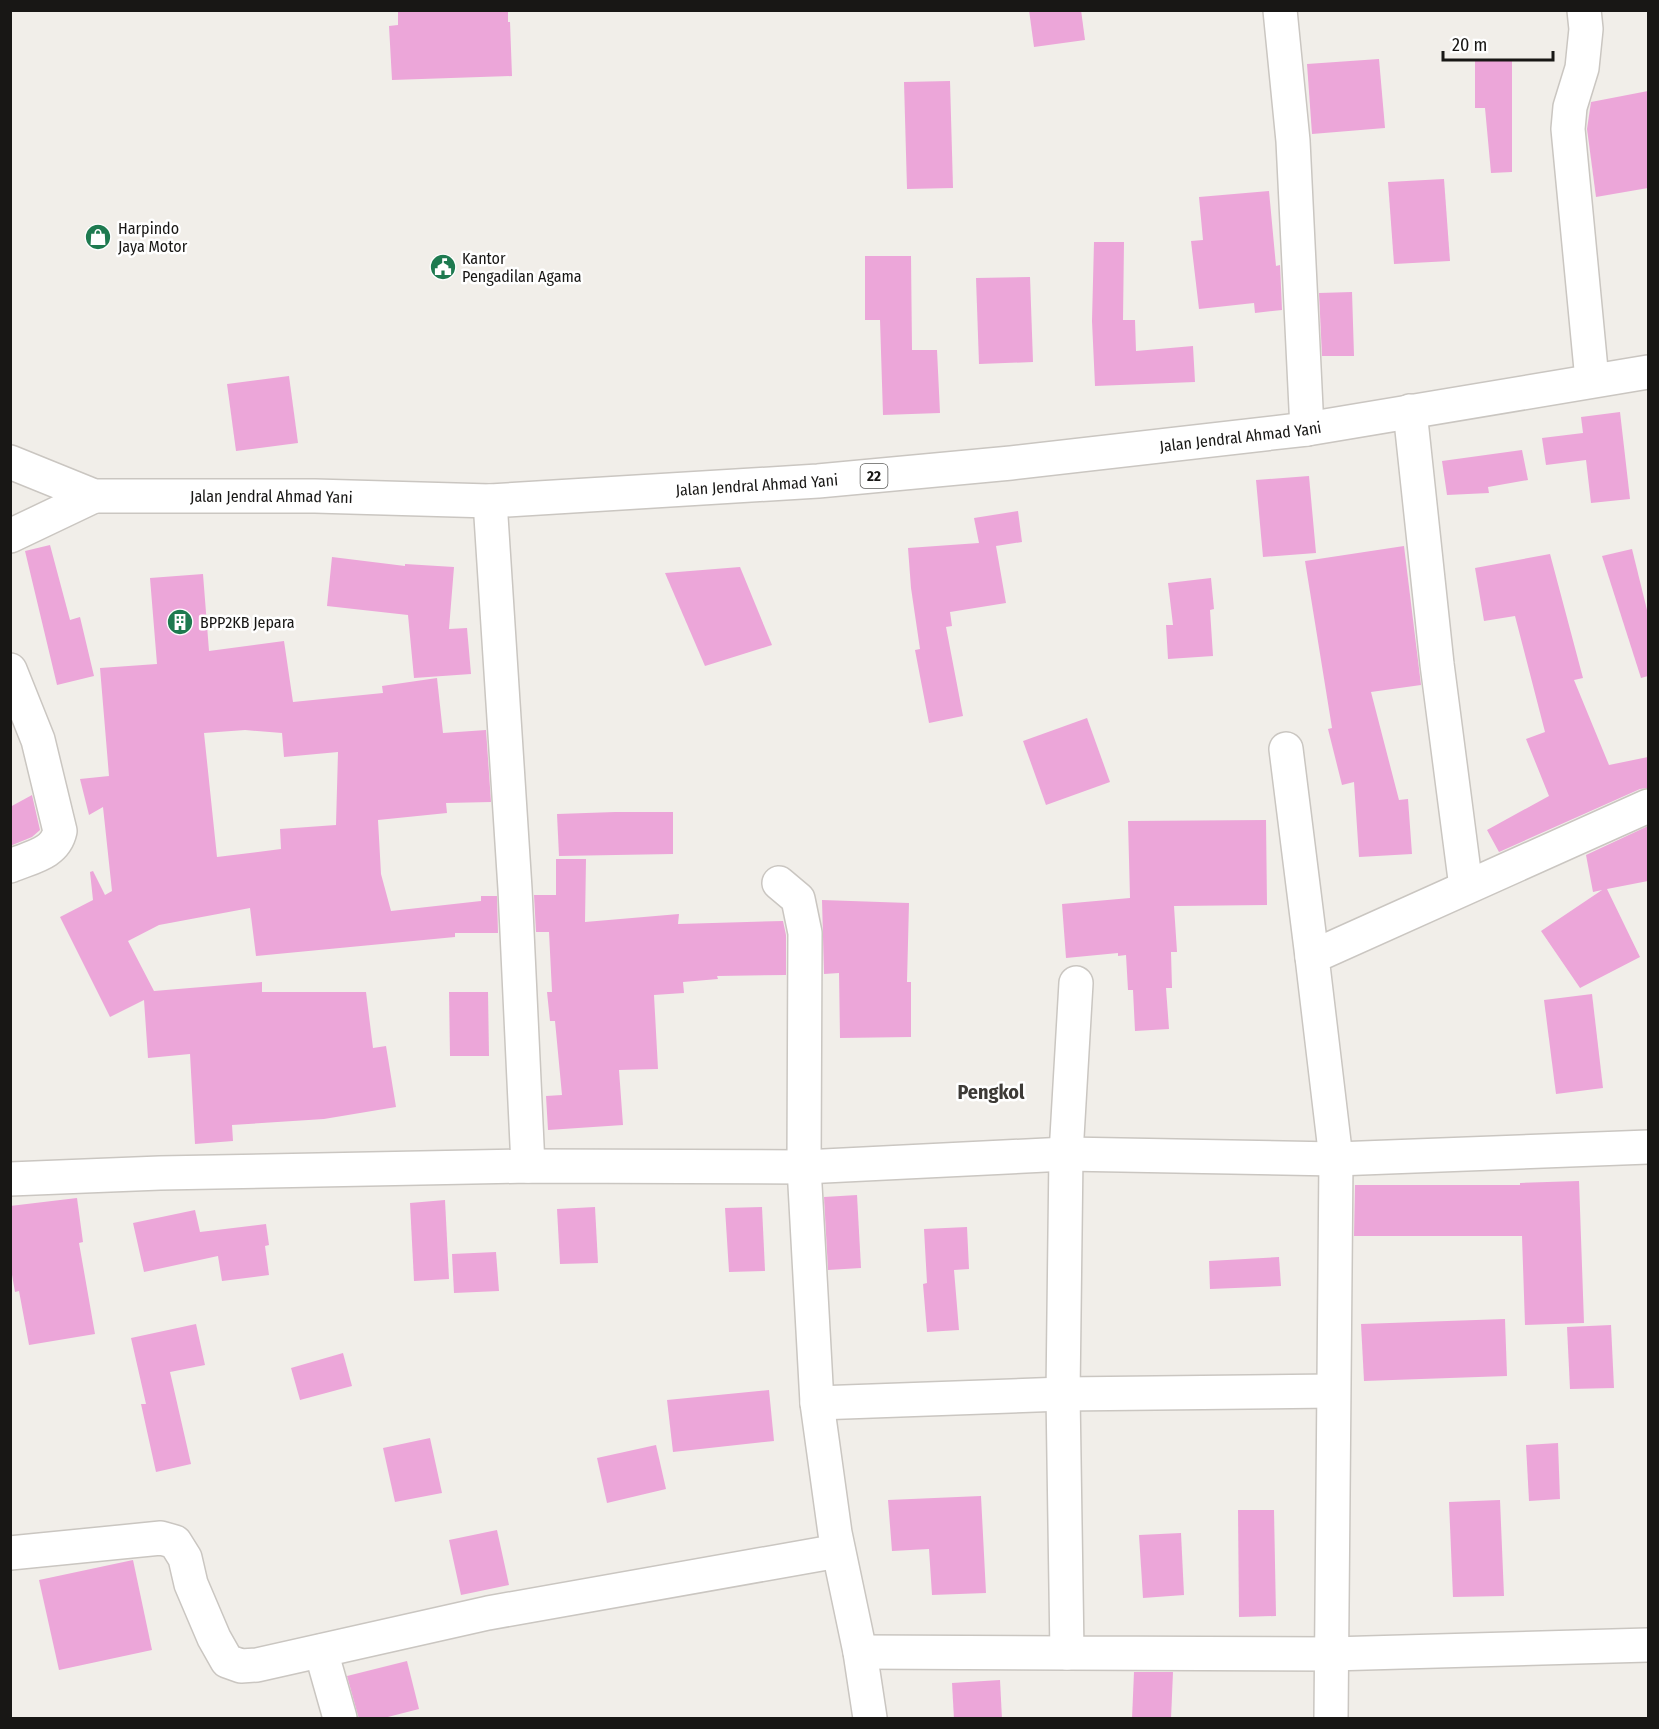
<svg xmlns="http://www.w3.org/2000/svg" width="1659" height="1729" viewBox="0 0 1659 1729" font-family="'Fira Sans Condensed',sans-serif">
<rect width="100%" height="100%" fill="#f1eee9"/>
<g fill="#eca6d9" fill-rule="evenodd">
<path d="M398,10H508V22H510L512,76L392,80L389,26L398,25Z"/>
<path d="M1029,10H1081L1085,40L1034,47Z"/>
<path d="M1379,59L1385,128L1312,134L1307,64Z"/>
<path d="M1475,61H1512V172L1491,173L1485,108H1475Z"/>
<path d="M950,81L953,188L907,189L904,82Z"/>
<path d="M1648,91V188L1596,197L1587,129L1591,102Z"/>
<path d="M1444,179L1450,261L1394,264L1388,182Z"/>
<path d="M1269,191L1276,266L1280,265L1282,310L1255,313L1254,303L1199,309L1191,241L1203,240L1199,197Z"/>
<path d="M1094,242H1124L1123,320H1135L1136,351L1193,346L1195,382L1095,386L1092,321Z"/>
<path d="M865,256H911L912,350H937L940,413L883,415L880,320H865Z"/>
<path d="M1030,277L1033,362L979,364L976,278Z"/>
<path d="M1352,292L1354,356H1322L1319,293Z"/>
<path d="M289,376L298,443L236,451L227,384Z"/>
<path d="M1620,412L1630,499L1591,503L1586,460L1546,465L1542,438L1583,433L1581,417Z"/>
<path d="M1522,450L1528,480L1488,487L1489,493L1447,495L1442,461Z"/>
<path d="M1309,476L1316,553L1263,557L1256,480Z"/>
<path d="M1018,511L1022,542L996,546L1006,603L950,612L952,626L946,627L963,716L929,723L915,650L920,649L911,588L908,548L979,543L974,518Z"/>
<path d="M50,545L70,620L80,617L94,676L57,685L25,551Z"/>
<path d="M1404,546L1421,685L1371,692L1399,800L1408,799L1412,854L1359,857L1354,782L1342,785L1328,729L1332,728L1305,561Z"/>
<path d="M1632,549L1648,614V676L1641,678L1602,556Z"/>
<path d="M1550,554L1583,678L1574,680L1609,765L1648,757V788L1640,789L1499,852L1487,830L1549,796L1526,739L1545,732L1515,616L1484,621L1475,568Z"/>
<path d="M332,557L405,566V564L454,567L449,629L467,628L471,674L414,678L408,615L327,606Z"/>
<path d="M740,567L772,645L705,666L665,573Z"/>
<path d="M203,574L209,651L284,641L293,702L383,693L382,686L437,678L443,733L486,730L491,802L446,803L447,813L378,820L381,874L391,911L481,901V896H497L498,933H455V937L256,956L250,908L159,925L128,941L154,991L262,982V992H366L373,1048L386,1046L396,1107L324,1119L232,1125L233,1141L195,1144L190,1054L148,1058L144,1000L110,1017L60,917L93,900L90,872L93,871L105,895L112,891L103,807L89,815L80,779L109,776L100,668L157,664L150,578ZM245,730L282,733L284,757L338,752L336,825L280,829L281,849L217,857L204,733Z"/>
<path d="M1211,578L1214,609L1210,610L1213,656L1168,659L1166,625H1173L1168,583Z"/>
<path d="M1087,718L1110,782L1046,805L1023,741Z"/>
<path d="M32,795L40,830L32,837L10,846V807Z"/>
<path d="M615,812H673V854L559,856L557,814Z"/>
<path d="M1266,820L1267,905L1174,906L1177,952H1171L1172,988H1166L1169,1029L1135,1031L1133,990H1128L1126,955L1118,956V953L1066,958L1062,904L1130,898L1128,821Z"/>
<path d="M1648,826V881L1607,889L1640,957L1580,988L1541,931L1602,890L1593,892L1586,855Z"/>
<path d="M556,859H586L585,922L679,914L678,924L783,921L786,935V975L717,976L718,979L683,982L684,993L654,995L658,1069L619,1070L623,1125L548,1130L546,1096L562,1095L555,1021H550L547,992H552L549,932H536L534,895H556Z"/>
<path d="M822,900L909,903L907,982H911V1037L840,1038L839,973L824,974Z"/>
<path d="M449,992H488L489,1056H450Z"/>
<path d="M1592,994L1603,1088L1556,1094L1544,1000Z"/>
<path d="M1579,1181L1584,1323L1525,1325L1522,1236H1354L1355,1185H1520V1183Z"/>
<path d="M857,1195L861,1268L828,1270L824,1197Z"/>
<path d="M77,1198L83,1242L79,1243L95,1334L29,1345L19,1291L15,1292L10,1263V1206Z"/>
<path d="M445,1200L449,1279L414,1281L410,1203Z"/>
<path d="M595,1207L598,1263L560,1264L557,1209Z"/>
<path d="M762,1207L765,1271L729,1272L725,1208Z"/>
<path d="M195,1210L200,1232L266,1224L269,1245L265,1246L269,1275L222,1281L218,1256L144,1272L133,1223Z"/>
<path d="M967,1227L969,1269L954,1270L959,1330L927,1332L923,1284L927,1283L924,1229Z"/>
<path d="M496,1252L499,1291L454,1293L452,1254Z"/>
<path d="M1279,1257L1281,1286L1210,1289L1209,1261Z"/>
<path d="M1505,1319L1507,1376L1364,1381L1361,1324Z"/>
<path d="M196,1324L205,1365L170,1372L191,1464L156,1472L141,1404H146L131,1338Z"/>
<path d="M1611,1325L1614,1388L1570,1389L1567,1327Z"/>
<path d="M343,1353L352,1386L300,1400L291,1368Z"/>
<path d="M769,1390L774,1441L673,1452L667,1400Z"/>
<path d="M430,1438L442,1493L395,1502L383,1448Z"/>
<path d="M1558,1443L1560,1499L1529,1501L1526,1445Z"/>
<path d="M656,1445L666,1489L607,1503L597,1458Z"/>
<path d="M981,1496L986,1593L932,1595L929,1549L892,1551L888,1500Z"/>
<path d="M1500,1500L1504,1596L1453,1597L1449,1502Z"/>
<path d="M1238,1510H1274L1276,1616L1239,1617Z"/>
<path d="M497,1530L509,1585L461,1595L449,1540Z"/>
<path d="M1181,1533L1184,1595L1143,1598L1139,1535Z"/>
<path d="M133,1560L152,1650L59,1670L39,1580Z"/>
<path d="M407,1661L419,1709L380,1719H359L347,1676Z"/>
<path d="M1134,1672H1173L1171,1719H1132Z"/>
<path d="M1000,1680L1002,1719H954L952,1683Z"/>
</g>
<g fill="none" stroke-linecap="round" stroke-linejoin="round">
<g stroke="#cac6c1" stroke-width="36">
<g id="minor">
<path d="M1280,10L1293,141L1307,429"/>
<path d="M1584,10L1586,29L1582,68L1570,107L1568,129L1592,380"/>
<path d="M1410,411L1437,664L1466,887"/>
<path d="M490,501L515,889L528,1166"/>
<path d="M10,670L38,740L60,831C55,854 31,857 10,866"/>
<path d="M1286,749L1312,957"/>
<path d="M779,883L798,899L805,933L804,1167L817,1403L835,1533L860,1652L870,1718"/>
<path d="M1076,983L1066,1154L1063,1394L1067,1653L1331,1654L1648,1645"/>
<path d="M10,1179L160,1173L528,1166L804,1167L1066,1154L1336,1159L1648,1147"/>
<path d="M817,1403L1063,1394L1333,1391"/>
<path d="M10,1553L161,1538L175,1542L185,1558L191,1584L214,1638L227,1661L241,1666L257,1665L488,1613L838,1551"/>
<path d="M321,1651L340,1718"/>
<path d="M860,1652L1067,1653"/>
<path d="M1331,1718L1336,1159L1312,957L1648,806"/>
</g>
</g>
<g stroke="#cac6c1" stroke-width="36">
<path id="secondary" d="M10,536L94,496"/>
</g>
<g stroke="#cac6c1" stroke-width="36">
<g id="trunk">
<path id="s1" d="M10,462L94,496H315L490,501L818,481L1011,463L1307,429L1648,372"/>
</g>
</g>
<use href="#minor" stroke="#fff" stroke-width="33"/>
<use href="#secondary" stroke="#fff" stroke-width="33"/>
<use href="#trunk" stroke="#fff" stroke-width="33"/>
</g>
<defs>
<g id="shop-disc" transform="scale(1.35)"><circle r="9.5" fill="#1e7a50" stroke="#fff"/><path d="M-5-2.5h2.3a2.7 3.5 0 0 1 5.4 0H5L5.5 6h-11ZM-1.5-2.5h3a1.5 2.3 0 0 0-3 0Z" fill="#fff"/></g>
<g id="civic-disc" transform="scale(1.35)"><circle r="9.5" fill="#1e7a50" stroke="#fff"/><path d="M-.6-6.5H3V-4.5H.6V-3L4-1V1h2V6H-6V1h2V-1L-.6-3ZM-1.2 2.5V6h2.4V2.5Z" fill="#fff"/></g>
<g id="building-disc" transform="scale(1.35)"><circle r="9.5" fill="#1e7a50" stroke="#fff"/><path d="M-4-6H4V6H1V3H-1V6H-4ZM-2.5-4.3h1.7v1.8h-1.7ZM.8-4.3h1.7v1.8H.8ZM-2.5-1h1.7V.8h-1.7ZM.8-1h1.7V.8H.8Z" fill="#fff"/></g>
</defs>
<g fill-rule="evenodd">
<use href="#shop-disc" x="98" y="237"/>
<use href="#civic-disc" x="443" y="267"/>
<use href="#building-disc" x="180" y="622"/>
</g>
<g text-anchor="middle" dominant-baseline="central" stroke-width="5" stroke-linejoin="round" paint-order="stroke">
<rect fill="#fff" stroke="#5d5d5b" stroke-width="1.5" x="860.5" y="464" width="27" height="24" rx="4.5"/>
<g font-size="15" font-weight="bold" fill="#181715">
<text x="874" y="476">22</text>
</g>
<g font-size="16" fill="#181715" stroke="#fff" text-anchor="start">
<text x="118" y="228">Harpindo<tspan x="118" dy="18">Jaya Motor</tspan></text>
<text x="462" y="258">Kantor<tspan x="462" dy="18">Pengadilan Agama</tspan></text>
<text x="200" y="622">BPP2KB Jepara</text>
</g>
<g font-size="16" fill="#181715" stroke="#fff">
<text stroke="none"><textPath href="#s1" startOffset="1240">Jalan Jendral Ahmad Yani</textPath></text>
<text stroke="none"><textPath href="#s1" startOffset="754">Jalan Jendral Ahmad Yani</textPath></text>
<text stroke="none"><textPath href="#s1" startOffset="268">Jalan Jendral Ahmad Yani</textPath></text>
</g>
<g font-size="20" font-weight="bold" fill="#3d3a36" stroke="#fff">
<text x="991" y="1092">Pengkol</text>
</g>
</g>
<rect width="1659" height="1729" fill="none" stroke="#181715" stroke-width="24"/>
<path d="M1443 51v9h110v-9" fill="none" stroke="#181715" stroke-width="3"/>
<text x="1452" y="51" font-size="18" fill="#181715" stroke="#ffffff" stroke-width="4.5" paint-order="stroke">20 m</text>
</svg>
